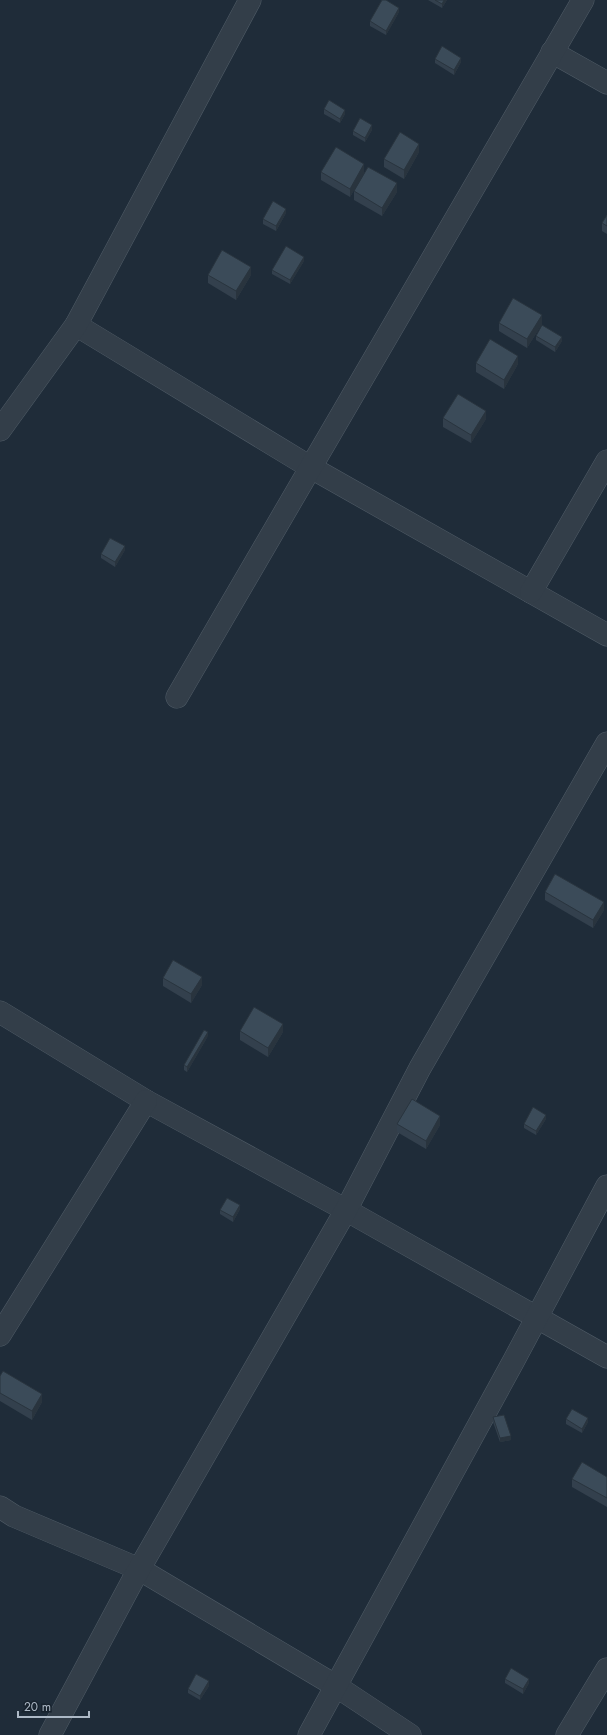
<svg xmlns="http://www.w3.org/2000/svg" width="607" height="1735" viewBox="0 0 607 1735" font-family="Jost,sans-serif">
<rect width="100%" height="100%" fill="#1f2c39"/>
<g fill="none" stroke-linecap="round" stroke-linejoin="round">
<g stroke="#505c67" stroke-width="23">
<g id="minor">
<path d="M552,52L607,83"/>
<path d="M76,325L310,467L607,635"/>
<path d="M0,430L76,325L250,0"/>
<path d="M531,592L607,461"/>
<path d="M177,697L583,0"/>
<path d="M0,1012L146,1101L346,1210L607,1357"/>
<path d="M0,1335L146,1101"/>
<path d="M0,1507L14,1516L139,1569L336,1686L410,1735"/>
<path d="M50,1735L134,1578L346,1210L420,1068L607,743"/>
<path d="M309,1735L513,1362L607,1186"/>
<path d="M567,1735L607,1669"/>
</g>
</g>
<use href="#minor" stroke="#333e49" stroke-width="22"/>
</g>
<g fill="#33404d">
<path d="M428,0H447L442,8Z"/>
<path d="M399,12L386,35L370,26V21Z"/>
<path d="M435,59L461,62L454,75L435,63Z"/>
<path d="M324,109L345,114L340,123L324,114Z"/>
<path d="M372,130L365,142L353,135V131Z"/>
<path d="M419,152L404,179L384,167V159Z"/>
<path d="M321,172L364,173L350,197L321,180Z"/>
<path d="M354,191L397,192L382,216L354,200Z"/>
<path d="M286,213L276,231L263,224V219Z"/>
<path d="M607,215V234L602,231V223Z"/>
<path d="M304,261L290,284L272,274V270Z"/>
<path d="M208,275H251L236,300L208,283Z"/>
<path d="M499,323L542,324L527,348L499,331Z"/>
<path d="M536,336L562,341L555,352L536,340Z"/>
<path d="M476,363L518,364L504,389L476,372Z"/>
<path d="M443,418L486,419L471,443L443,427Z"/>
<path d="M125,550L115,567L101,558V554Z"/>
<path d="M545,892L604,910L593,928L545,900Z"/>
<path d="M163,978L202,985L191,1003L163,986Z"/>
<path d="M240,1031L283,1032L268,1057L240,1040Z"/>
<path d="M208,1036L187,1072L184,1070V1065Z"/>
<path d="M546,1119L536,1135L524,1128V1124Z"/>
<path d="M397,1124L440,1125L426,1149L397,1132Z"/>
<path d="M240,1209L233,1222L220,1214V1210Z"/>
<path d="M0,1376L42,1402L32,1420L0,1401Z"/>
<path d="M493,1417L511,1440L500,1442L493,1422Z"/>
<path d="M566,1419L588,1422L582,1433L566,1424Z"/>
<path d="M607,1477V1507L572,1487V1479Z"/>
<path d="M505,1679L529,1683L523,1694L505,1683Z"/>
<path d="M209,1686L200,1700L188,1693V1689Z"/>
</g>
<g fill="#29343e">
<path d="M444,0H447L442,8V4Z"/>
<path d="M399,8V12L386,35V31Z"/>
<path d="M461,58V62L454,75V70Z"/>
<path d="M345,110V114L340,123V119Z"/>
<path d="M372,125V130L365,142V138Z"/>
<path d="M419,144V152L404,179V170Z"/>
<path d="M364,164V173L350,197V189Z"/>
<path d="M397,183V192L382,216V208Z"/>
<path d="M286,209V213L276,231V226Z"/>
<path d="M304,257V261L290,284V280Z"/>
<path d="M251,267V275L236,300V291Z"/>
<path d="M542,315V324L527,348V339Z"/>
<path d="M562,337V341L555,352V347Z"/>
<path d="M518,356V364L504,389V380Z"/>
<path d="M486,411V419L471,443V435Z"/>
<path d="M125,546V550L115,567V562Z"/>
<path d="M604,902V910L593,928V920Z"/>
<path d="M202,977V985L191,1003V994Z"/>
<path d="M283,1024V1032L268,1057V1048Z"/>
<path d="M208,1032V1036L187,1072V1067Z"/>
<path d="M546,1115V1119L536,1135V1131Z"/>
<path d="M440,1116V1125L426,1149V1141Z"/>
<path d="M240,1205V1209L233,1222V1217Z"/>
<path d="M42,1394V1402L32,1420V1411Z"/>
<path d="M588,1418V1422L582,1433V1429Z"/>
<path d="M511,1436V1440L500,1442V1438Z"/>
<path d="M529,1679V1683L523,1694V1689Z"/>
<path d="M209,1681V1686L200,1700V1696Z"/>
</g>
<g fill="#3b4b59" stroke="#29343e">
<path d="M382,0H386L399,8L386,31L370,21Z"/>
<path d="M435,0H444L442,4Z"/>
<path d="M442,46L461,58L454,70L435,59Z"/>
<path d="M329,100L345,110L340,119L324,109Z"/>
<path d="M360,118L372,125L365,138L353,131Z"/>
<path d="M400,132L419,144L404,170L384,159Z"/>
<path d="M336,147L364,164L350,189L321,172Z"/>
<path d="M368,167L397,183L382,208L354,191Z"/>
<path d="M273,201L286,209L276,226L263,219Z"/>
<path d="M607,215V226L602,223Z"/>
<path d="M286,246L304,257L290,280L272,270Z"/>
<path d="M222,250L251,267L236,291L208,275Z"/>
<path d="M513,298L542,315L527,339L499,323Z"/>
<path d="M542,325L562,337L555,347L536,336Z"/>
<path d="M490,339L518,356L504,380L476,363Z"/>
<path d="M458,394L486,411L471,435L443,418Z"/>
<path d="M110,538L125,546L115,562L101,554Z"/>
<path d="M555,874L604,902L593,920L545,892Z"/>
<path d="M173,960L202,977L191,994L163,978Z"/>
<path d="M254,1007L283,1024L268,1048L240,1031Z"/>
<path d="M204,1030L208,1032L187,1067L184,1065Z"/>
<path d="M412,1099L440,1116L426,1141L397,1124Z"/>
<path d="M533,1107L546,1115L536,1131L524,1124Z"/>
<path d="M227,1198L240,1205L233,1217L220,1210Z"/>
<path d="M3,1371L42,1394L32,1411L0,1393V1376Z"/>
<path d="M572,1409L588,1418L582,1429L566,1419Z"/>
<path d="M504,1415L511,1436L500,1438L493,1417Z"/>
<path d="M582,1462L607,1477V1498L572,1479Z"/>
<path d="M511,1668L529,1679L523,1689L505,1679Z"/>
<path d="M196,1674L209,1681L200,1696L188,1689Z"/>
</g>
<path d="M18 1711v6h71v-6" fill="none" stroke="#adb9c6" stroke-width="2"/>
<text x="24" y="1711" font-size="12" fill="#adb9c6" stroke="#18232e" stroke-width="3" paint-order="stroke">20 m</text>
</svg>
